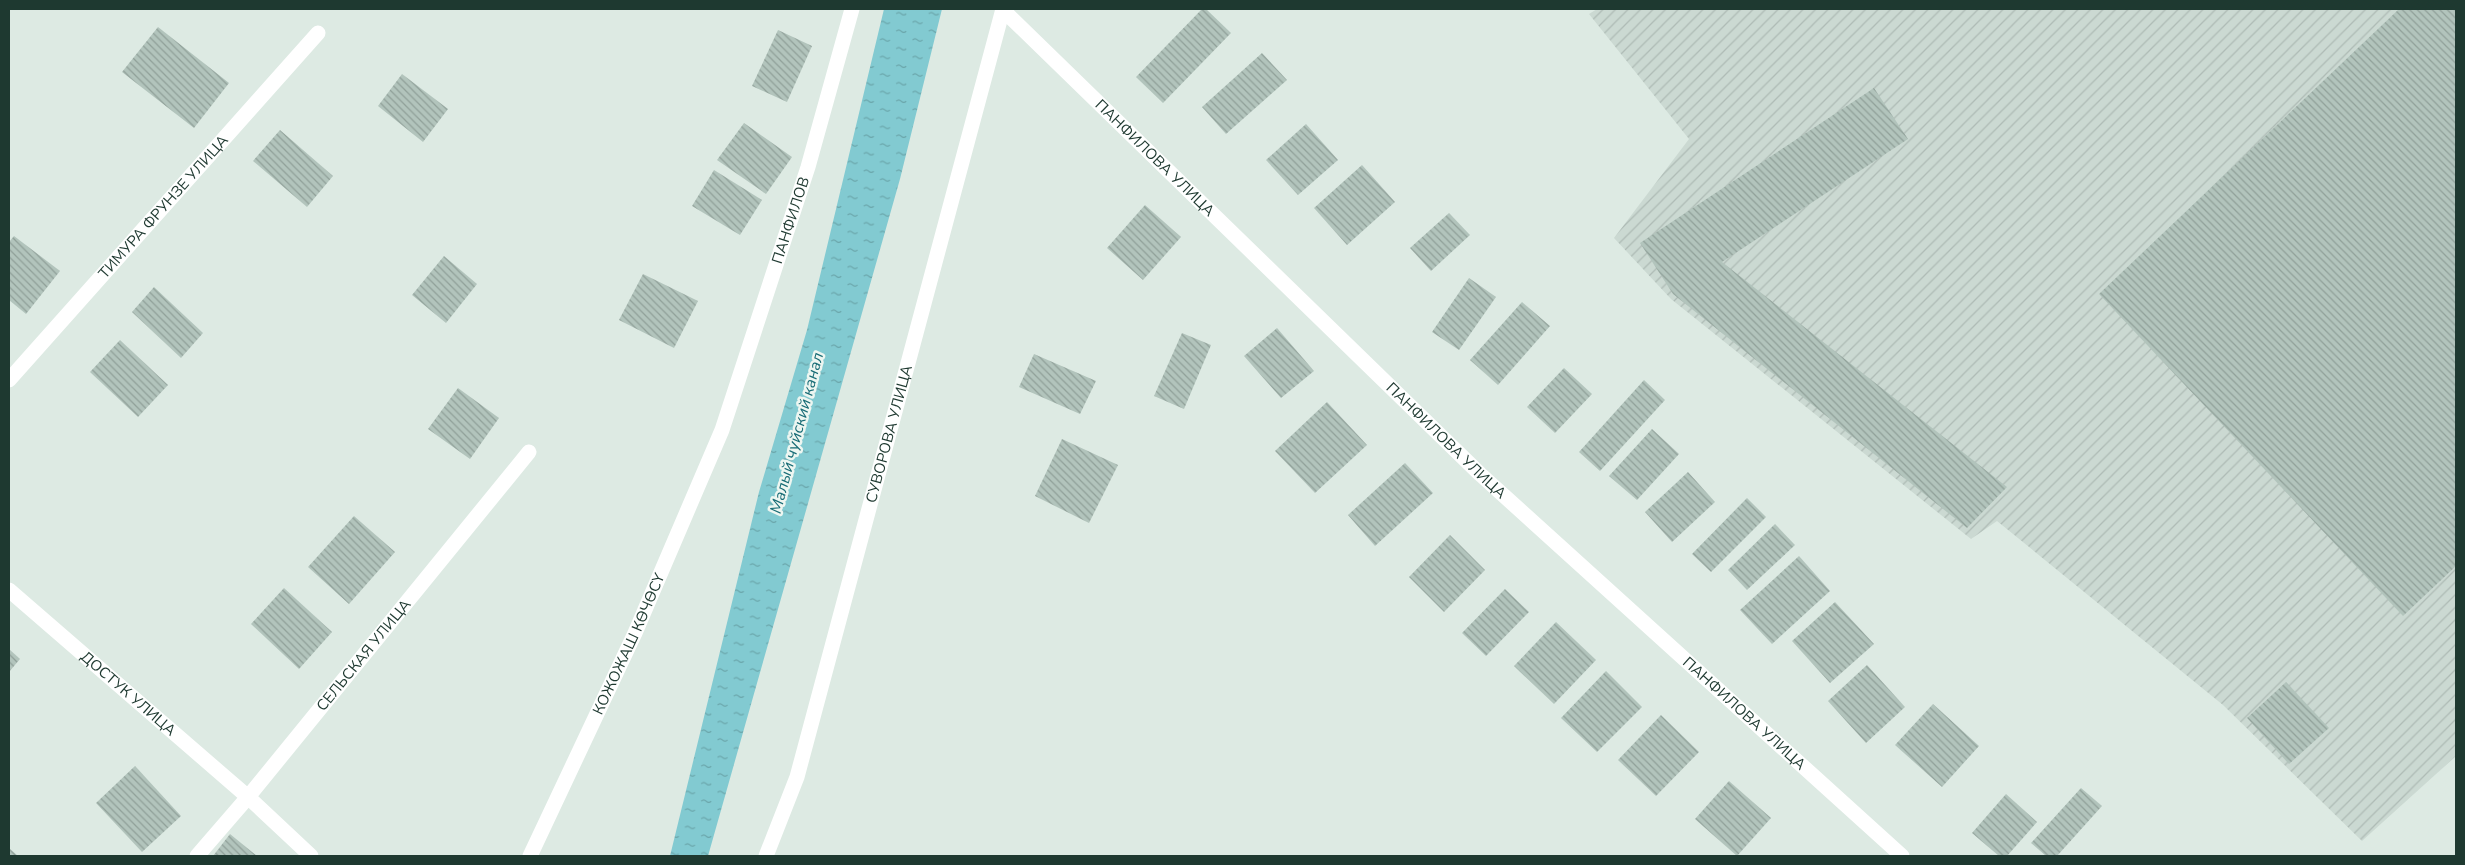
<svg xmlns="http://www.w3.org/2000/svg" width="2465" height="865" viewBox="0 0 2465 865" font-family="'Nunito Sans',sans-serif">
<defs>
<pattern id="industrial-furrows" width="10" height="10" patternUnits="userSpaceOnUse" patternTransform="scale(1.25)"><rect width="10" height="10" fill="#cbd9d2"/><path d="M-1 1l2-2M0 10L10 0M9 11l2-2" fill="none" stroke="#aebbb5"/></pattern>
<pattern id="water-ripples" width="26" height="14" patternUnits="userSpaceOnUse" patternTransform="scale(1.25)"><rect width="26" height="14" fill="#82cad1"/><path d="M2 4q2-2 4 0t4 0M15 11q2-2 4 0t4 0" fill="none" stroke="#6aa5aa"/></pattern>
<pattern id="building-back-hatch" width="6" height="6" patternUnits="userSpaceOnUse" patternTransform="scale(1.25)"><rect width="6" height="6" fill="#b2c4bc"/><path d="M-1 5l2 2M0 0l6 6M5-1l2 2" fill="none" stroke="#90a099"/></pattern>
</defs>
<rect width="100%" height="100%" fill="#ddeae3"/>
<path fill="url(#industrial-furrows)" d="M1597,9H2456V756L2362,841L2223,705L1997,521L1971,539L1671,299L1614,238L1689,139L1589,14Z"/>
<path fill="url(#water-ripples)" d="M884,9H942L900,179L708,856H670L759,492L807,330Z"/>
<g fill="url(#building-back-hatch)">
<path d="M1202,9H1206L1231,33L1163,103L1136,77Z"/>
<path d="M2399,9H2456V566L2403,616L2099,294Z"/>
<path d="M158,27L229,83L194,128L122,72Z"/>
<path d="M778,30L812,46L787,102L752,86Z"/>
<path d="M1262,53L1287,80L1226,134L1202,107Z"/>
<path d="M402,74L448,109L423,142L378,106Z"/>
<path d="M1874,88L1908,139L1722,262L2007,487L1967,528L1673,294L1640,243Z"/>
<path d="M744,123L792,157L766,194L717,160Z"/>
<path d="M1306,124L1338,160L1298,195L1266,160Z"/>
<path d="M280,130L333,176L307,207L253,161Z"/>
<path d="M1362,165L1395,202L1347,245L1314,208Z"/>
<path d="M714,170L762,200L740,235L692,206Z"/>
<path d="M1145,205L1181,237L1143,280L1107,248Z"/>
<path d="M1449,213L1470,235L1431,271L1410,248Z"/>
<path d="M14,236L60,271L26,314L9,300V242Z"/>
<path d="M444,256L477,284L446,323L412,295Z"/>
<path d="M643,274L698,301L674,348L619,320Z"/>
<path d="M1469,278L1496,297L1459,350L1432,332Z"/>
<path d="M154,287L203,333L181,358L132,312Z"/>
<path d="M1522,302L1550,326L1498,385L1470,360Z"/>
<path d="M1277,328L1314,371L1281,398L1244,356Z"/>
<path d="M1182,333L1211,345L1184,409L1154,396Z"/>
<path d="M120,340L168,385L138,417L90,372Z"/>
<path d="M1034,354L1096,381L1080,414L1019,387Z"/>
<path d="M1564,368L1592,394L1555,433L1527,407Z"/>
<path d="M1644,380L1665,400L1600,471L1579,452Z"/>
<path d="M458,388L499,418L470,459L428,429Z"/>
<path d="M1327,402L1367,445L1315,493L1275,451Z"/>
<path d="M1652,429L1679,454L1637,500L1609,476Z"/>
<path d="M1062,439L1118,465L1089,523L1035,496Z"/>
<path d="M1405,463L1433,493L1375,546L1348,515Z"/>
<path d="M1688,472L1715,502L1672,542L1645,512Z"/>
<path d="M1747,498L1766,517L1711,572L1692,554Z"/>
<path d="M354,516L395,552L349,604L308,567Z"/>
<path d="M1775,524L1795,545L1747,590L1728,570Z"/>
<path d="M1450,535L1485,570L1444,612L1409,577Z"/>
<path d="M1799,556L1830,591L1772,644L1740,610Z"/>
<path d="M284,588L332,632L299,669L251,624Z"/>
<path d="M1505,589L1529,612L1486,656L1462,633Z"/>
<path d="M1835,602L1874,644L1830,683L1792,641Z"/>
<path d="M1556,622L1596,660L1554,704L1514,666Z"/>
<path d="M9,649L20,659L9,672Z"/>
<path d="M1867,665L1905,707L1866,743L1828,701Z"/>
<path d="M1606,671L1642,707L1597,752L1561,718Z"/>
<path d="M2286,682L2329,728L2289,764L2247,718Z"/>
<path d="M1933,704L1979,746L1942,787L1895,745Z"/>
<path d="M1661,715L1699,752L1656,796L1618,760Z"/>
<path d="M135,766L181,816L142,852L96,803Z"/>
<path d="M1729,781L1771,818L1737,856L1695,819Z"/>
<path d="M2081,788L2102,806L2057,856H2046L2031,843Z"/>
<path d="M2006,794L2037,822L2007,856H1999L1972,833Z"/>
<path d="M230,834L257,856H213Z"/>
<path d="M9,848L18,856H9Z"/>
</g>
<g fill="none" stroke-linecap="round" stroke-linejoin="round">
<g stroke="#fff" stroke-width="15">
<path id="s1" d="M1003,10L1480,474L1902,856"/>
<path id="s2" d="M9,380L318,33"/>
<path id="s3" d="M9,590L248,797L311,856"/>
<path id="s4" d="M197,856L248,797L529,452"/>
<path id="s5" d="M530,856L635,633L722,430L808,167L852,9"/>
<path id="s6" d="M766,856L797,777L1003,9"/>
</g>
</g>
<g text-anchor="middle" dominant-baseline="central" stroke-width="5" stroke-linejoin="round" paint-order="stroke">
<g font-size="15" fill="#1e3930" stroke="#edf6f1">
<text stroke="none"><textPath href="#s1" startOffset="212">ПАНФИЛОВА УЛИЦА</textPath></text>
<text stroke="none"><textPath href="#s2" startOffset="232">ТИМУРА ФРУНЗЕ УЛИЦА</textPath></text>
<text stroke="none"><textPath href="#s5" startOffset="688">ПАНФИЛОВ</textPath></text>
<text stroke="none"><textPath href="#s6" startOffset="440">СУВОРОВА УЛИЦА</textPath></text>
<text stroke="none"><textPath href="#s1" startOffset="618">ПАНФИЛОВА УЛИЦА</textPath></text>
<text stroke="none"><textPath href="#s5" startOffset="234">КОЖОЖАШ КӨЧӨСҮ</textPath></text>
<text stroke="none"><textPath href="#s4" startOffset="261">СЕЛЬСКАЯ УЛИЦА</textPath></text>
<text stroke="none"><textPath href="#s3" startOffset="158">ДОСТУК УЛИЦА</textPath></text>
<text stroke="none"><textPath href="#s1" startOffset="1022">ПАНФИЛОВА УЛИЦА</textPath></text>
</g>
<g font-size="16" font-style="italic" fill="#186c76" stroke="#edf6f1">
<text transform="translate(797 433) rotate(-75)">Малый чуйский канал</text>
</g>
</g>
<rect width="2465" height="865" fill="none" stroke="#1e3930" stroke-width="20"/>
</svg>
